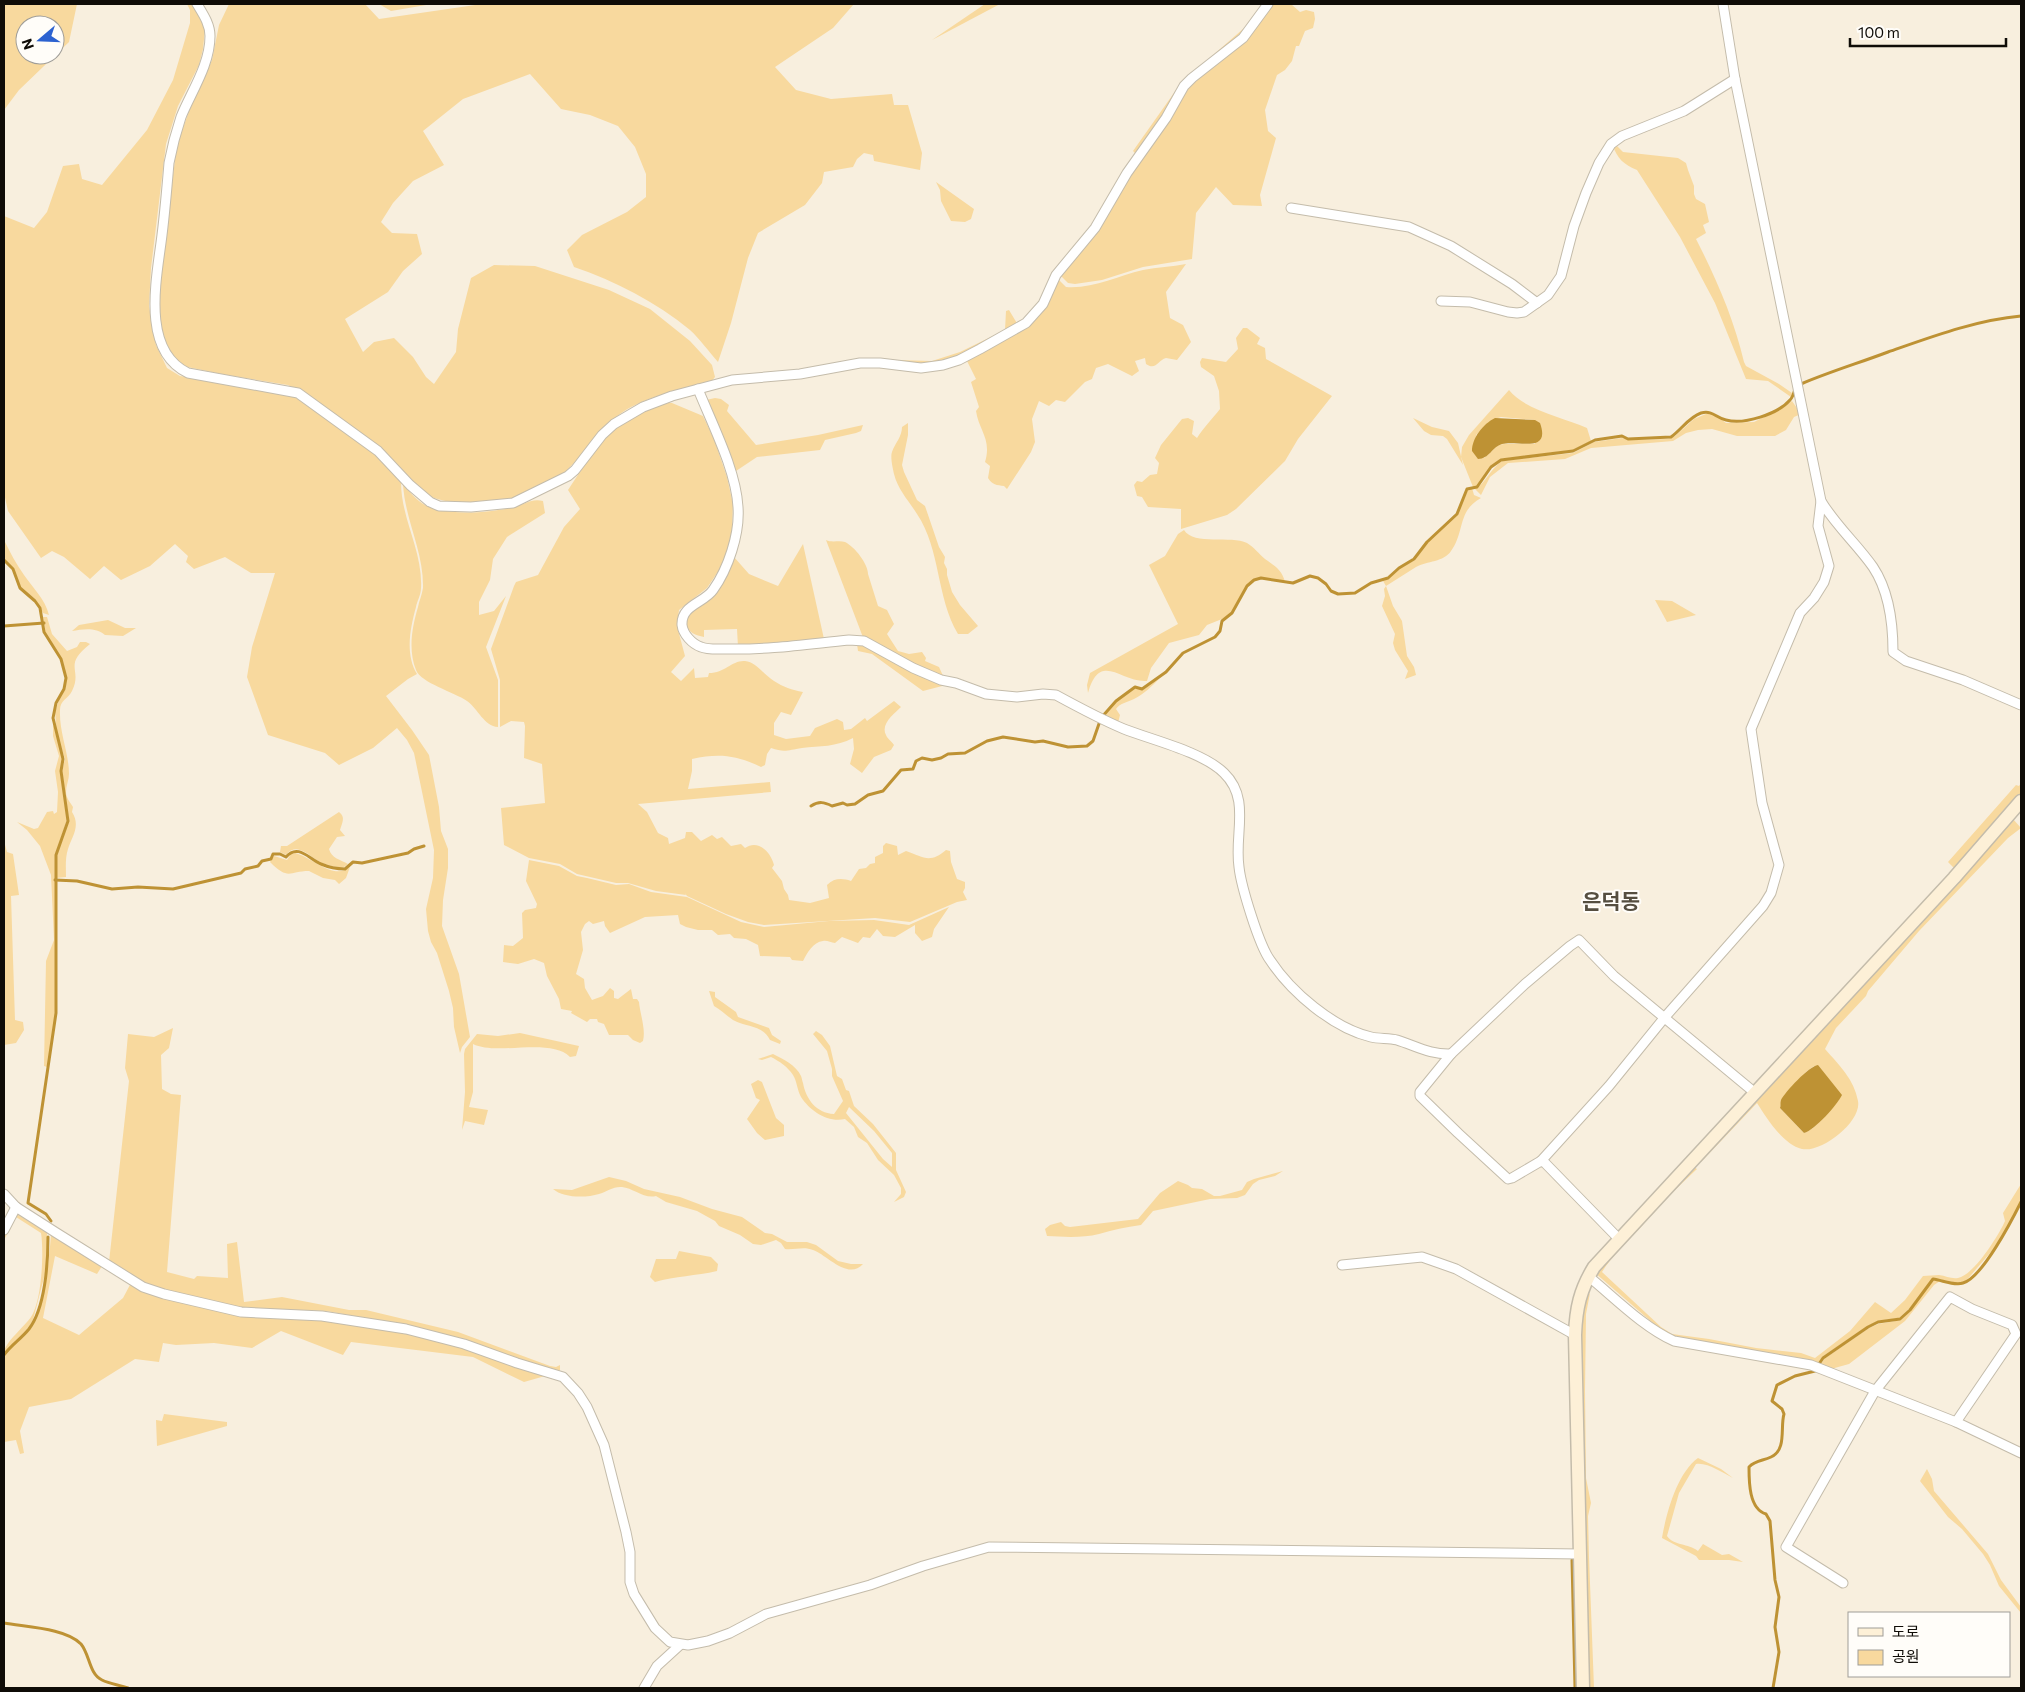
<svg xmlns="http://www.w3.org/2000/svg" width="2025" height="1692" viewBox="0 0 2025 1692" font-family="Commissioner,'Noto Sans KR',sans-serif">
<rect width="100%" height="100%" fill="#f8efde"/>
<g fill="#f8d99e" fill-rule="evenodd">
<path d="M4,4H77L69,42L19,90L4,110ZM25,25H55V55H25Z"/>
<path d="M187,4H193L205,29L203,49L199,65L178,106L166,144L151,268L149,306L156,345L167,368L180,376L276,391L295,397L374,454L401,482C401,519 423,551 421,588C421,595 417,601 416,607C410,629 405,654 417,674L408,679L386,696L412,730L429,755L439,807L441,831L448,849V868L443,900L442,926L459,974L470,1037L462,1047L460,1053L454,1027L453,1008L449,991L437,953L431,942L428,931L426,909L433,878L434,850L414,753L407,740L397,728L373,748L339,765L325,753L268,735L247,677L252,647L275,573H251L225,557L194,569L186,562L188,556L175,544L150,566L121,580L104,566L90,579L64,557L52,551L41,558L8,511L4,493V216L34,228L47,212L63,166L79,164L82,179L102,185L147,130L173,80L190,23V10Z"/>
<path d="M229,4H365L379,19L482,4H854L833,28L775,67L796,90L831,99L892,94L894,105H908L922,153L920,170L874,161L873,155L864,153L857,159L853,167L824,172L822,183L805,205L758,233L748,258L731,323L718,362C709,352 700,339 690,330C656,302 615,281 574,267L567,250L582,235L627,212L646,197V174L635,147L618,126L590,115L561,109L530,74L463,99L423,131L444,165L413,181L393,203L381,222L392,233L417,234L422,254L403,271L388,292L345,319L363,352L374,342L394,338L413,357L426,377L434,384L456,352L458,329L471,278L494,265L535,266L609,290L650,309L690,341L712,365L715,377L711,382C684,389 656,394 631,407C605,421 589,448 569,468C539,499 469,513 429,496L310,398L288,385L221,374L183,366L173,359L163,338L159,314V281L177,145L189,111L212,60L219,25Z"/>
<path d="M379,4H432L391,11Z"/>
<path d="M985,4H1000L932,40Z"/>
<path d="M1273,4H1291L1300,12L1306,10L1314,12L1315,19L1313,28L1305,31L1299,46H1296L1292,61L1285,70L1277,75L1265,110L1268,131L1276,138L1260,195L1262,206L1233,205L1216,187L1196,213L1192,259L1143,267L1102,280L1075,284L1068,283L1060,275L1091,240L1129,176L1190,85L1263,16Z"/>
<path d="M1246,28L1172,104L1136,154L1133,151L1181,83L1243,29Z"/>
<path d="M1615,144L1623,152L1678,158L1686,163L1688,170L1694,186V194L1696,199L1705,204L1709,222L1703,225L1706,233L1696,239C1716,278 1734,319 1744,362L1746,366L1779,384L1792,393L1791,397L1768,381L1746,379L1715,303L1680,237L1637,170C1624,165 1617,158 1613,146Z"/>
<path d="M936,182L974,209L971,219L965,222L951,221L941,201L940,190Z"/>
<path d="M1186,264L1166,292L1170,318L1183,325L1191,342L1177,360L1166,358C1158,360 1156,371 1146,364L1145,358L1135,361L1139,371L1132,376L1108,364L1096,368L1092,379L1085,382L1065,402L1056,400L1049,406L1039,401L1032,419L1035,442L1031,452L1007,489L1004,486C997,485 992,485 988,478L990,466L985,462C992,439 979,431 976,411L979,407L971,382L976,379L966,359L1031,324L1041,313L1058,279L1066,287C1093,289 1117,276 1143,270C1157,267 1172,267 1186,264Z"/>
<path d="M1009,310L1018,325L972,351L939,363L799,371L860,359L932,361L960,352L1005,330L1006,311Z"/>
<path d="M1243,328H1247L1260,338L1257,344L1265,348L1266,359L1332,396L1298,439L1285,461L1236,509L1227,515L1181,529V509L1148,507L1142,497L1137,496L1134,485L1137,481L1142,482L1150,475L1157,474L1159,463L1155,458L1161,445L1182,419L1188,418L1194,421L1192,434L1197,438C1204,427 1212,419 1220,409L1219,391L1214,376L1201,367L1200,362L1202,358L1226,362L1238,349L1236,338Z"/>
<path d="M1509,390C1526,411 1563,417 1587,428L1591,441L1572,450L1500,459L1491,466L1477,486L1473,487L1461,457L1462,447L1469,435ZM1501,417L1535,420V444H1504L1498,445L1484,458L1476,435L1492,420Z"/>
<path d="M715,398L721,399L729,405L727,411L756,445L818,435L863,425L861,431L856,433L825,440L820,450L757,457L733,473L706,400Z"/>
<path d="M1792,401L1801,414L1794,417L1786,430L1775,436H1737L1712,429L1698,430L1686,433L1673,441L1591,448L1565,459L1508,463L1490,477L1481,495L1475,489C1486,483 1490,469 1502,461L1573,453L1594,442L1622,438L1630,440L1668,439L1675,436L1694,419L1706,414H1715L1726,423L1754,422L1784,407Z"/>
<path d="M661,403H672L703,416L714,439L727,477L733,504L732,530L725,561L707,588L679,610L677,626L685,656L671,672L681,681L694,668L695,678L708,677L709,673C725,673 732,660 745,661C756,662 764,675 774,681C783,687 792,690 803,692L791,715L781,712L774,723V735L786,739L810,736L815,728L837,719L843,722L844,730L851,729L865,718L867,721L894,701L901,707C895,713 880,724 886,735C887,738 892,742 894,745L891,750L874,757L862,773L850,764L854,749L853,738C836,747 820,746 802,748C788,750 785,753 771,748L767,754L765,765L761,767C736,755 719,753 692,759V771L688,789L770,782L771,792L638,804L647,812L658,833L668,838L669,844L685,838L686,832H692L701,841L712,835L717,839L722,837L731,846L741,844L745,848C758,839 771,852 774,865L772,868L782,881L784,889L788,895L789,900L810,903L829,898L827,885C834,878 842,878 851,881L859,869L866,868L870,864L875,863V857L883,853V846L886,843L897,846L898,855L906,851C923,857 930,864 946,850L950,851L951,862L957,879L965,882V888L963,892L967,900L957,902L910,922L875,918L764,925L748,922L726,914L687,896L685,893L686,895L656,891L628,883H616L577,874L560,864L529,858L504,845L501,808L545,803L542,764L524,758L525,726L524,722L511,721L500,727V680L491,649L514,586L516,582L538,575L564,527L580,509L568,490C582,469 597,445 615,427C627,415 646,410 661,403Z"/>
<path d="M1413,418L1432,427L1449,431L1458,443L1463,465L1447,439L1443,436L1431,435L1424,431Z"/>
<path d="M908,423V435L902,465L904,472L917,500L925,506L939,547L945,557L944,563L947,569V575L952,592L960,605L978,626L968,634H958C936,597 941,550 917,514C909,501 898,490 894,474C893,469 890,457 892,452C895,443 902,437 902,427Z"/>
<path d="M403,484C409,491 417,501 425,505C449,516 485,513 510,508C523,506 530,498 543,501L545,513L507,537L493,559L490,580L479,602V615L494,611L506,596L486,647L498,680V727C484,726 478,709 467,701C454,692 421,683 416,670C408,650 412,627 418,607C419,601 422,595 423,588C424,552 405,520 403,484Z"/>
<path d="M1472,488L1474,495L1481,498C1457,511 1465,532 1451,551C1444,562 1427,561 1416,567C1406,573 1396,580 1386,586L1393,606L1402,621L1407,656L1414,667L1416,675L1405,679L1408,671L1395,650L1393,643L1395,634L1382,606L1385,596L1384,589L1386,586L1383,581L1388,579L1399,568L1415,560L1428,542L1457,515L1468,490Z"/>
<path d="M1184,530C1194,546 1231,535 1247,543C1254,547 1259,554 1265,559C1275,566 1282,570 1285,582L1261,577L1253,580L1246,586L1232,612L1227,617L1207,625L1199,635L1169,643L1151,668L1147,681C1121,683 1100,650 1088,693L1087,685L1090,673L1178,624L1149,565L1165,556L1178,534Z"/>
<path d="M4,540C10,552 16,564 24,575C33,588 45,599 49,615L43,613L36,600L21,588L14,569L4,559Z"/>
<path d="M826,540C832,543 839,540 845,542C855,547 868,564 868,574L878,606L887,610L894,624L887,634L898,651L909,654L922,652L926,658L925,661L939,667L944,678L941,679L864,640Z"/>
<path d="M803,544L824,639L738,647L737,629L704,630V637C696,635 688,633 686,624C683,607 707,601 716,591C724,581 730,569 734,557L749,574L778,586Z"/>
<path d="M1655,600L1672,601L1696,615L1667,622Z"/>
<path d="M43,617H47L52,634L67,651L77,647L80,642H86L90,644C62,666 83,669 72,691C68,699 60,700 60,710C59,732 69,753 69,774C69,781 64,790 67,797C68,800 71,804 73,807L72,812C81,826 72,836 68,849C65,858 66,869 66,877L56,878L57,855L69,821L62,771L65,759L57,735L55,712L60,697L65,690L67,678L62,659L45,632Z"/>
<path d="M108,620L125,628H136L123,636L105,635C96,627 83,629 72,631L79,625Z"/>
<path d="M857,644L871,649L904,668L946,685L923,691L872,654L858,651Z"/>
<path d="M1160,678C1152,686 1144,694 1134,699C1128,702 1120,703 1116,709L1120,715L1118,723L1103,717L1116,701L1135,687L1143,690Z"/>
<path d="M53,723L63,759L60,771L67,820L55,855V1012L51,1051L47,1067L44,1066L46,961L54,940L51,875L40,846L27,830L17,822L34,829L38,828L47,812L53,811L54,814L57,812L58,792L55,771L59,756L53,736Z"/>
<path d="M2021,783V793L1955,869L1948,862L2016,785L2019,786Z"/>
<path d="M339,812C346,817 342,823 340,830L345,836L337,837L329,849C331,858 341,860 348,864L344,867C337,868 327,865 320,862C309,856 297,841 286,855L280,852L281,846H287Z"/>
<path d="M2013,819L2021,828L2008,838L1919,931L1868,991L1866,996L1836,1028L1825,1049C1839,1065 1854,1079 1858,1101C1862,1121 1822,1153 1802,1149C1783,1145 1766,1117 1757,1103L1701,1162L1699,1160ZM1814,1066L1839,1100L1813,1128L1804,1133L1780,1108L1782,1100L1806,1072Z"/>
<path d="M4,841L7,852L13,854L19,895L11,896L15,1020L23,1022L24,1030L16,1043L4,1045Z"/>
<path d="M295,853C312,857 334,881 350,867L346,878L339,884L335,880L323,878L309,871C289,871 289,881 270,862L274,856L287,860L291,854Z"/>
<path d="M529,860L559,866L577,876L587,878L616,885L629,884L651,892L687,897L741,922L764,927L829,921L874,920L909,925L949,907L934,929L932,937L922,941L915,933V925L895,937L883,936L877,929L870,938L863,937L858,943L842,937L835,943C831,943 827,940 823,941C813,942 807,953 803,961L792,960L790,957L760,956L758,945L746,939L734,938L730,934L718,935L712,930H698L686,927L680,924L678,915L645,917L610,933L605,926L604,921L593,924L589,921L585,924L581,932L583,950L576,974L584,979L585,988L592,1000L603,996L610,988L614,991V998L618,999L631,989L633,999H637L639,1002C640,1014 646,1029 643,1041L640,1043L633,1040L628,1035H609L604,1024L598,1022L597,1019H590L587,1022L571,1013L572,1011L561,1009L559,999L547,976L544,963L534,959L518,964L503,962L504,945L513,946L523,938L522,913L525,910L536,908L537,904L526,881Z"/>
<path d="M709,991L715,992V997L736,1012L738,1017L769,1028L772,1035L781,1041L780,1044L770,1040C762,1024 747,1028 733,1020C727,1016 721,1010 714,1006Z"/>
<path d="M173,1028L169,1048L161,1055L162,1089L171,1094L181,1095L167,1272L194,1279L197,1276L228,1278L227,1244L237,1242L244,1302L282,1297L349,1310H366L458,1332L550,1366L556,1367L560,1365V1370L557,1372L440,1333L413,1326L326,1311L239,1308L166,1291L145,1283L109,1262L129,1081L125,1068L128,1034L154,1037Z"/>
<path d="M816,1031L822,1035L830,1046L837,1076L842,1079L846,1090L849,1091L854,1106L873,1124L896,1153V1170L906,1192L904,1197L894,1202L901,1194V1188L894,1175L878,1160L867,1143L858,1137L854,1127L845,1119C828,1123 810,1111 801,1097C797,1090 797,1081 793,1075C788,1067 779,1061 771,1057L762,1060L758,1059L773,1054C783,1059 796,1065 801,1076C802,1078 802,1081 803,1083C806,1099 816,1113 834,1114L843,1101L832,1076V1069L827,1051L813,1034ZM849,1107L874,1131L892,1153V1167L883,1159L846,1113Z"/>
<path d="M520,1033L579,1046L576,1056L570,1057C551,1037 496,1056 473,1044V1092L469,1107L488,1110L484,1125L465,1121L462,1130L465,1092L464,1054L465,1049L477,1034L498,1036Z"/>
<path d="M758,1080L762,1082L776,1118L784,1125V1136L765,1140L757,1133L747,1119L760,1100L756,1098L751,1084Z"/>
<path d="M1692,1166L1697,1169C1677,1187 1658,1208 1640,1228C1627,1242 1612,1256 1602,1272L1661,1327L1672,1334L1709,1339L1756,1348L1801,1353L1815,1358L1850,1331L1875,1302L1891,1313L1905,1300L1923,1276C1928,1276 1934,1275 1939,1275C1946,1276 1951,1279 1958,1278C1974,1275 1999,1235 2005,1221L2003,1213L2021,1184V1200L2005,1232L1997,1245L1965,1282L1958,1283L1933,1278L1909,1309L1899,1318L1878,1321L1868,1326L1822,1357L1819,1363L1795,1357L1672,1337L1662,1331L1594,1272Z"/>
<path d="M1283,1171L1275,1176L1259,1180L1253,1184L1245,1195L1237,1198L1210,1199L1153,1211L1141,1225C1126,1227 1112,1230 1099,1234C1083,1238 1064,1237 1047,1236L1045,1229L1050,1225L1061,1222L1065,1226L1070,1227L1138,1219L1160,1193L1178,1181L1188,1185L1192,1188L1202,1189L1214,1196H1220L1242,1190L1247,1182L1254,1179Z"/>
<path d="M609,1177L626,1181L644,1189L680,1197L712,1209L742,1217L765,1233L772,1234L787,1242H807L816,1245L838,1261L851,1264H863C848,1281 826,1254 813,1250C804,1246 795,1250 785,1249L781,1243L776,1240L761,1245L753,1244L740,1235L719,1226L715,1221L697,1211L666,1202L656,1196C644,1199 633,1188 622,1187C614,1186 606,1192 599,1194C586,1198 563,1198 553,1189L572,1190Z"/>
<path d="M17,1214L47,1233V1266L33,1320L27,1331L4,1353C4,1343 25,1326 31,1317C42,1301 44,1251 41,1233L16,1217L4,1240V1234L14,1215Z"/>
<path d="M51,1235L102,1266L97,1274L55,1256L43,1318L79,1335L123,1298L131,1283L163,1297L228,1313L316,1319L399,1331L464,1347L545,1376L524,1382L473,1357L351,1342L343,1355L281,1331L252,1348L214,1343L176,1345L163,1343L159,1362L135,1359L71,1399L29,1407L20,1431L24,1453L20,1454L16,1440L4,1442V1356C11,1346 20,1341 28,1332C45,1312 49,1260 51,1235Z"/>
<path d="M679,1251L711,1257L718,1264L717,1271C696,1276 675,1276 655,1282L650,1277L656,1259H676Z"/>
<path d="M1933,1280L1940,1281L1934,1285L1905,1321L1849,1364L1831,1369L1821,1364L1824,1359L1869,1328L1878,1324L1901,1320L1911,1310Z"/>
<path d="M1590,1293L1586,1314L1585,1391L1586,1478L1591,1503L1588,1516L1589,1557L1594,1688H1589L1580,1338L1586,1298Z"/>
<path d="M164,1414L227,1422V1426L157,1446L156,1420L162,1421Z"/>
<path d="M1698,1458L1721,1469L1733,1478C1723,1473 1707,1462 1696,1464L1679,1493L1667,1536C1674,1546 1688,1543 1698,1551L1703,1544L1722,1555L1729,1554L1743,1562L1729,1560H1699L1696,1556L1662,1538C1666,1514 1677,1473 1698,1458Z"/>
<path d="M1927,1469L1932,1479L1934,1491L1988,1554L2001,1580L2021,1607V1613L1999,1586L1990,1565L1983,1554L1962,1529L1948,1517L1920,1481Z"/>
</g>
<g fill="#be9234">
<path d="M1495,418L1535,420L1540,423C1551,454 1518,440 1502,444C1492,447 1489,459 1478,459L1472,451C1472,438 1483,424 1495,418Z"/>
<path d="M1818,1065L1842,1095C1837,1105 1815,1130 1804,1133L1780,1108C1781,1106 1780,1103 1781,1100C1785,1092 1809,1066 1818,1065Z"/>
</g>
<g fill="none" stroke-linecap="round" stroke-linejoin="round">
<g stroke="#be9234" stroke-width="3">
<path d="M1801,384C1829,372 1859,363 1888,352C1931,337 1976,320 2021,316"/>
<path d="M4,560L13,569L20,588L35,601L40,608L44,632L61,659L66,678L64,689L56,703L53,718L63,759L61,771L68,821L56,855V1013L28,1203L46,1214L51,1221"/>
<path d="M4,626L44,623"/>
<path d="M811,806C819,801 824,802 832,806L843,803L847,805L855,804L868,795L883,791L901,770L913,769L916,761L922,758L932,760L941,758L948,754L965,753L987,741L1003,737L1035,742L1043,741L1068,747L1087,746L1093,741L1101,718L1116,701L1135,687L1142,689L1166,672L1183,653L1215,637L1220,631L1222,621L1232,613L1247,586L1254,580L1261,578L1293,583L1310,576L1318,578L1326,584L1331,591L1338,594L1355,593L1371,583L1388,578L1399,568L1414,559L1427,542L1457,514L1467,489L1477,487L1491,467L1501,460L1573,451L1595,440L1622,436L1628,439L1671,437C1681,430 1689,417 1701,413C1713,410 1716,418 1726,420C1744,425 1778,414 1790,400C1793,397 1794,392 1795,389"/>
<path d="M55,880L77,881L112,889L138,887L173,889L241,873L245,869L258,866L262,861L271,859L273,854H280L286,857C298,843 309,859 321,864C328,867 337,869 345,869L353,862L362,863L408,853L414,849L424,846"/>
<path d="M4,1355C11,1345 21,1339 29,1329C45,1308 48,1264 48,1237"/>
<path d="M1819,1364L1823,1358L1868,1327L1878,1322L1900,1319L1910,1310L1933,1279C1942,1280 1954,1286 1963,1283C1982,1278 2012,1220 2021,1202"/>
<path d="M1572,1560L1575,1688"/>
<path d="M4,1623C25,1627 66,1628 81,1644C90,1655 89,1674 102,1680C110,1684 120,1685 128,1688"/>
<path d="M1773,1688L1779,1652L1775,1627L1779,1597L1775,1580L1770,1521L1766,1514C1749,1509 1749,1482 1749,1467C1756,1460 1763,1461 1771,1457C1787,1450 1780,1427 1784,1414L1782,1409L1772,1401L1777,1385L1795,1376L1815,1371"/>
</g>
<g stroke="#c4bcab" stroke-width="11">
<g id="street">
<path d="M197,4C203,14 210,24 210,36C210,65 191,92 181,117C176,132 172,147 169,163C167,187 165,211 162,235C157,277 140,350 188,373L298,393L378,451L410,485L430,502L439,506L471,507L513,503L568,476L575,470L602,435L614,424L643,407L672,396L732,380L800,374L860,363H880L921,368L943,365L959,360L980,349L1026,323L1043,304L1056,275L1095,228L1127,173L1166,118L1184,86L1192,78L1243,38L1268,4"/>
<path d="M1723,4L1735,79L1821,501C1836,526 1857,544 1873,567C1889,591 1893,624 1893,652L1906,661L1963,680L2021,705"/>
<path d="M1291,208L1409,227L1451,246L1512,284L1537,303"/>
<path d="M1441,301L1470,302L1508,312L1517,313L1524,312L1548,295L1561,276L1574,226L1586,193L1599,163L1611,144L1622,136L1684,111L1735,79"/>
<path d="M698,389C712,424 736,470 738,507C740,534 728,569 713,590C704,603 681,605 682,625C683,634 692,644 701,647C708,650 719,649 727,649C768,650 808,644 849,640L864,641L913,668L941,680L956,683L986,694L1017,697L1043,694L1056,695C1078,707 1100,719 1124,729C1152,740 1203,752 1224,773C1251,799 1234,834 1239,867C1241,886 1259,945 1270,960C1291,992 1333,1028 1371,1037C1379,1039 1389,1038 1397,1040C1416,1046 1431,1055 1451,1054"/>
<path d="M1541,1161L1609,1086L1665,1017L1763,906L1771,893L1779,865L1762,803L1751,729L1800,613L1814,598L1824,582L1829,566L1818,526L1821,501"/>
<path d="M4,1194L16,1207L55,1232L143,1287L164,1294L241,1312L322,1316L406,1329L464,1344L517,1363L563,1377L578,1393L587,1407L604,1445L626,1532L630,1552V1582L634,1594L655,1628L670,1642L688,1645L708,1641L730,1633L766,1614L870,1585L923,1566L989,1547L1580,1554"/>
<path d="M4,1230L16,1207"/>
<path d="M1619,1239L1545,1163L1541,1161L1512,1178L1508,1179L1458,1133L1420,1096V1092L1451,1054L1525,984L1570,946L1579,940L1614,976L1754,1092"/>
<path d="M1342,1265L1422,1257L1456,1269L1575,1335"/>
<path d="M1588,1276C1615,1298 1643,1327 1674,1341L1811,1365L1956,1422L2021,1453"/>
<path d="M1843,1583L1786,1547L1875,1391L1950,1297L1972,1309L2012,1325L2016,1334L1956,1422"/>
<path d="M644,1688L657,1666L680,1645"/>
</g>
</g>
<g stroke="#c4bcab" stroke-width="15">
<path id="secondary" d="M1583,1688L1575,1335C1576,1308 1580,1290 1594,1267L1954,878L2021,801"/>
</g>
<use href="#street" stroke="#fff" stroke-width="9"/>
<use href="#secondary" stroke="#fdf0d7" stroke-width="12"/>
</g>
<g text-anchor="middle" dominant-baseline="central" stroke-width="4" stroke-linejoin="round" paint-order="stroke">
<g font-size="21" font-weight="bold" fill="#554e40" stroke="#fffdf9">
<text x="1611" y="900">은덕동</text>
</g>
</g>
<rect width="2025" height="1692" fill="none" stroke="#0f0c07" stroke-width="10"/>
<rect x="1848" y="1612" width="162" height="65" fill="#fffdf9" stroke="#9f9d98"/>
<rect x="1858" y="1628" width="25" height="8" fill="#fdf0d7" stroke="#9f9d98"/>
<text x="1892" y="1637" font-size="15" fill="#0f0c07">도로</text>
<rect x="1858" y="1650" width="25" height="15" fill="#f8d99e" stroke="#9f9d98"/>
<text x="1892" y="1662" font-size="15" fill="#0f0c07">공원</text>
<g transform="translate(40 40) rotate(251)"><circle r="24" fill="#fffdf9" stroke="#9f9d98"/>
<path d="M0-4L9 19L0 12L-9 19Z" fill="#2c62d0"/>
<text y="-8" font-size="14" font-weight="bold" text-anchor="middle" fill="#0f0c07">N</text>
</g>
<path d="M1850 38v8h156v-8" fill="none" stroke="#0f0c07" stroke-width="2.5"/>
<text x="1858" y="38" font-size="15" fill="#0f0c07" stroke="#fffdf9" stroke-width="4" paint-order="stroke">100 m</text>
</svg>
